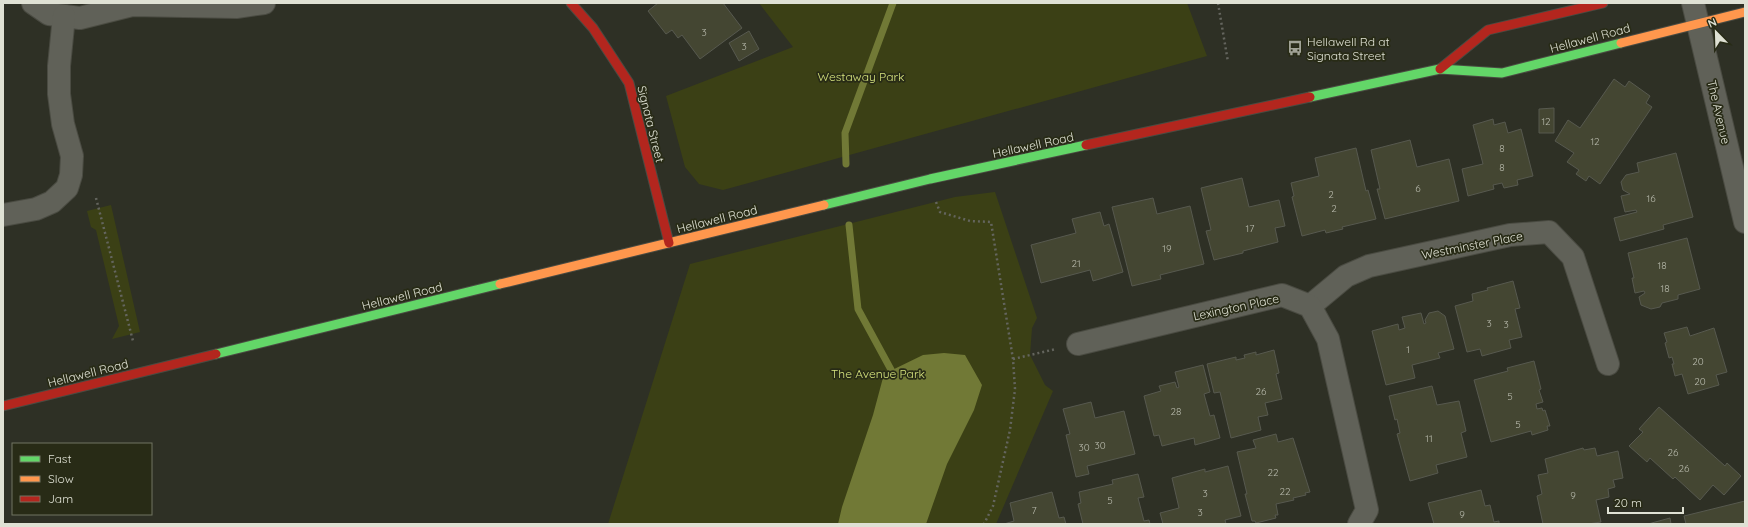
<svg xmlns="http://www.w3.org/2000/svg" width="1748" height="527" viewBox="0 0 1748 527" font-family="Quicksand,sans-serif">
<rect width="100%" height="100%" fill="#2e3025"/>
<g fill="#3b4015">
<path d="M759,3H1187L1207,56L723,190L699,184L685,167L666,96L793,47Z"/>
<path d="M995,192L1037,318L1032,328L1030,355L1045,385L1053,391L996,524H608L690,264L955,197Z"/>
<path d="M111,205L140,332L112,339L119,326L96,230L91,227L87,211Z"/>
</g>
<path fill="#717936" d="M944,353L965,355L982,385L974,410L947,464L926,524H838L842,507L873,415L884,374L923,355Z"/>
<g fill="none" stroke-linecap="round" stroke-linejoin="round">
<g stroke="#717936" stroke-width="7">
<path d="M846,164L845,133L893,3"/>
<path d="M849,225L858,309L895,377"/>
</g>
</g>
<g fill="#444632" stroke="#57594f">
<path d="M658,3H723L742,28L700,59L682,35L678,38L672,30L666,34L648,11Z"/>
<path d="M749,31L759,49L739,61L729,43Z"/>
<path d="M1614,79L1625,87L1629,81L1650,96L1646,103L1652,107L1600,184L1589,176L1586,181L1576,174L1579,170L1567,162L1574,153L1555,141L1568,120L1580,128Z"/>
<path d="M1554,108V133H1539V109Z"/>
<path d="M1493,119L1494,125L1505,122L1508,133L1521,129L1533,176L1517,180L1518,185L1504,188L1502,183L1493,185L1494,189L1468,196L1462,169L1483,164L1473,125Z"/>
<path d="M1410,140L1417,167L1449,159L1459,201L1385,219L1377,189H1380L1371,150Z"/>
<path d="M1356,148L1366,191L1368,190L1376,219L1342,227L1343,229L1326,233L1325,230L1302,236L1292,197L1294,196L1291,183L1319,176L1315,158Z"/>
<path d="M1676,153L1693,217L1663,225L1664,229L1620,241L1614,218L1637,212L1636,210L1625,212L1621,196L1630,194L1623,190L1621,182L1626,175L1639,172L1637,163Z"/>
<path d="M1242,178L1249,207L1279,200L1285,226L1275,228L1278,242L1243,251V253L1214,260L1206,231L1211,230L1201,188Z"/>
<path d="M1153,198L1157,214L1190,206L1204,264L1160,275L1161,279L1132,286L1112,207Z"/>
<path d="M1100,212L1104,226L1109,224L1123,272L1093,281L1090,270L1041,283L1031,245L1076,233L1072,219Z"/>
<path d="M1687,238L1700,289L1678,295V299L1662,303L1660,307L1651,309L1641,305L1639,297L1645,293L1644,291L1635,293L1632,278H1634L1628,253Z"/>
<path d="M1513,281L1520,308L1515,309L1522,337L1509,340L1511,348L1482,356L1480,349L1467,352L1455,306L1473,301L1472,294L1488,290L1487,288Z"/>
<path d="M1438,311L1445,316L1454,349L1438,353L1440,358L1412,365L1415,378L1386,385L1372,331L1398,324L1399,330L1405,328L1402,317L1421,313L1424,324L1426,323L1425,320L1429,313Z"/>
<path d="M1687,327L1690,336L1714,328L1727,372L1716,375L1719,385L1688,394L1682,374L1675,376L1672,364H1674L1672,357L1669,358L1665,343L1667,342L1664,333Z"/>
<path d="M1274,350L1279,373L1276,374L1282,399L1265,403L1268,415L1258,417L1261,430L1231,438L1220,392L1214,393L1207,364L1236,357V360L1245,358L1244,355L1256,352V355Z"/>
<path d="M1534,361L1541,389L1539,390L1543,402L1536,404L1537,409L1542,408L1543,411L1545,410L1550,426H1547L1548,430L1532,435L1531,431L1491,442L1474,380L1508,371L1507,368Z"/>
<path d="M1203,365L1210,392L1204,394L1210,416L1214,415L1220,438L1195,445L1194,438L1162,446L1159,435L1154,436L1144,396L1161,391L1159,386L1175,382L1177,388L1179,387L1175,372Z"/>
<path d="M1432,386L1437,405L1459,401L1466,431L1461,433L1467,457L1436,465L1438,473L1410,481L1397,434L1400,433L1397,419L1395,420L1389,396Z"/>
<path d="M1091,402L1095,418L1124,411L1135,454L1087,466L1089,474L1076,477L1066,435L1070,434L1063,409Z"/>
<path d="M1659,407L1725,466L1727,463L1741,476L1724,495L1713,485L1700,500L1675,477L1673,479L1650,458L1647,462L1629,446L1643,432L1639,429Z"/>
<path d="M1276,434L1278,442L1293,438L1310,492L1305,493L1306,495L1293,498L1294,500L1276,504L1278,515H1275L1276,518L1256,523L1255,521H1252L1245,494H1247L1237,452L1256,448L1253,440Z"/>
<path d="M1583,448L1584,450L1595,448L1597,456L1618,451L1623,478L1613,480L1615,487L1608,489L1609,497L1596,500L1601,522L1588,524H1543L1537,496L1542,494L1538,475L1548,473L1545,459Z"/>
<path d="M1228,466L1241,516L1225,520L1226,524H1163L1160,513L1179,508L1172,478L1205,469V472Z"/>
<path d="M1138,474L1144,497L1138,498L1144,521L1149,520L1150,524H1083L1078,504L1081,503L1079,492L1113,484L1112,480Z"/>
<path d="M1481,490L1485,506L1490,505L1494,522L1499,521V524H1434L1428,503Z"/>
<path d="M1052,492L1059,518L1064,517L1066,524H1004L1014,521L1010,503Z"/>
<path d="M1745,501V524H1686L1684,516Z"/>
<path d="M1670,518L1671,524H1648Z"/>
</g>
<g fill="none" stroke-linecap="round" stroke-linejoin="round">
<g stroke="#4a4b42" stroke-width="24">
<g id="street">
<path d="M33,3L49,14L80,18L132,5L236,7L264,3"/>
<path d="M1693,3L1745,222"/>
<path d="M3,215L36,209L52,202L67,188L71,175L72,156L63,124L59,94V66L64,16"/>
<path d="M1310,306L1346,276L1369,266L1510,235L1549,232L1573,257L1608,364"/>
<path d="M1078,344L1282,295L1310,306L1328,339L1367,510L1359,524"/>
</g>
</g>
<g stroke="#4a4b42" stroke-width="11">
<g id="fast">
<path d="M1310,97L1440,69L1502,73L1621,43"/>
<path d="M824,205L930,179L1086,145"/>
<path d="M216,354L500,284"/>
</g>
</g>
<g stroke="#4a4b42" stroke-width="11">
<g id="slow">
<path d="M1621,43L1745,12"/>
<path d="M500,284L824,205"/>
</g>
</g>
<g stroke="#4a4b42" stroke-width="11">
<g id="jam">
<path d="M571,3L593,28L629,83L669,243"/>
<path d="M1440,69L1488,30L1603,3"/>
<path d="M1086,145L1310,97"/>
<path d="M3,406L216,354"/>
</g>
</g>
<g stroke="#64655e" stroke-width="2.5" stroke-dasharray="2 3" stroke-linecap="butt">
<path d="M1218,3L1228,62"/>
<path d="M96,198L133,341"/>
<path d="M936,202L940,212L970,221L991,222L1013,359L1015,389L1010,430L993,506L984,524"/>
<path d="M1013,359L1056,349"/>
</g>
<use href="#street" stroke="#606158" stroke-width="22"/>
<use href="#fast" stroke="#63d668" stroke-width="9"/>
<use href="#slow" stroke="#ff974d" stroke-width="9"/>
<use href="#jam" stroke="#b3261e" stroke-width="9"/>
</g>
<defs>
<g id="bus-bare" transform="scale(1.2)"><path d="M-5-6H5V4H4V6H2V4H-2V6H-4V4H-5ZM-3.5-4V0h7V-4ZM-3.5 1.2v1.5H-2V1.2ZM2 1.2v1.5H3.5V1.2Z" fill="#a1a397" stroke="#282b16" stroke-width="2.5" paint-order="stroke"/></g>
</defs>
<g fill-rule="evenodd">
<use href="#bus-bare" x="1295" y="48"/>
</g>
<g text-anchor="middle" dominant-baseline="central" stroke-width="3.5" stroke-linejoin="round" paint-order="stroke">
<g font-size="10" fill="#b8baac">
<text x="704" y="32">3</text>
<text x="744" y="46">3</text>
<text x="1546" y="121">12</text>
<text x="1595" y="141">12</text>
<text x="1502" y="148">8</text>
<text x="1502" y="167">8</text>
<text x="1418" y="188">6</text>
<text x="1331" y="194">2</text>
<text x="1651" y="198">16</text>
<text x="1334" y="208">2</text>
<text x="1250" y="228">17</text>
<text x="1167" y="248">19</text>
<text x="1076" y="263">21</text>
<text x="1662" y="265">18</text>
<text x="1665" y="288">18</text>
<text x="1489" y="323">3</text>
<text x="1506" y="324">3</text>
<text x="1408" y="349">1</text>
<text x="1698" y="361">20</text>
<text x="1700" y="381">20</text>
<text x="1261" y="391">26</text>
<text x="1510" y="396">5</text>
<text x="1176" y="411">28</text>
<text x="1518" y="424">5</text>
<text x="1429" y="438">11</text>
<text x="1100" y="445">30</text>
<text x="1084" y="447">30</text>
<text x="1673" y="452">26</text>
<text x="1684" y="468">26</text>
<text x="1273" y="472">22</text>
<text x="1285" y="491">22</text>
<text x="1205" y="493">3</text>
<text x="1573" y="495">9</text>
<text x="1110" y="500">5</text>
<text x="1034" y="510">7</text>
<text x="1200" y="512">3</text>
<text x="1462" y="514">9</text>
</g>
<g font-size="12" fill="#dfe1d4" stroke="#282b16">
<text transform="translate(1590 38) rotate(-15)">Hellawell Road</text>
<text transform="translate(1719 112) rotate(77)">The Avenue</text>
<text transform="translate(651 124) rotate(76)">Signata Street</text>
<text transform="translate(1033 145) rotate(-12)">Hellawell Road</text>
<text transform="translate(717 219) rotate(-14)">Hellawell Road</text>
<text transform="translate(1472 245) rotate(-11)">Westminster Place</text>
<text transform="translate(402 296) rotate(-14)">Hellawell Road</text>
<text transform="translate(1236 307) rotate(-12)">Lexington Place</text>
<text transform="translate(88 373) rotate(-14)">Hellawell Road</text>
</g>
<g font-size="12" fill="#dfe1d4" stroke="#282b16" text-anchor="start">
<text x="1307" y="41">Hellawell Rd at<tspan x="1307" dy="14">Signata Street</tspan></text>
</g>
<g font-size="12" fill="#d7e47e" stroke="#282b16">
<text x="861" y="76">Westaway Park</text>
<text x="878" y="373">The Avenue Park</text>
</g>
</g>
<rect width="1748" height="527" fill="none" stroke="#dfe1d4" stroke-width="8"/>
<rect x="12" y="443" width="140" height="72" fill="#282b16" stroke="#717462"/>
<rect x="20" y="456" width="20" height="6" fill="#63d668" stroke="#717462"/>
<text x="48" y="463" font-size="12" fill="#dfe1d4">Fast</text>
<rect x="20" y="476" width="20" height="6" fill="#ff974d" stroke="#717462"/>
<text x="48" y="483" font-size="12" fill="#dfe1d4">Slow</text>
<rect x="20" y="496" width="20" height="6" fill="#b3261e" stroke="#717462"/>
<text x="48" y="503" font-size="12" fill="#dfe1d4">Jam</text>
<g transform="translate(1716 32) rotate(337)" stroke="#282b16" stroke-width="3" paint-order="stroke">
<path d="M0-3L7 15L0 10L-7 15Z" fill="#dfe1d4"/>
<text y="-6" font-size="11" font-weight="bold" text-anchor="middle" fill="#dfe1d4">N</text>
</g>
<path d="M1608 507v6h75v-6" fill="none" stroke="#dfe1d4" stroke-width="2"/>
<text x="1614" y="507" font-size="12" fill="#dfe1d4" stroke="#282b16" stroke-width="3" paint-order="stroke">20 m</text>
</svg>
